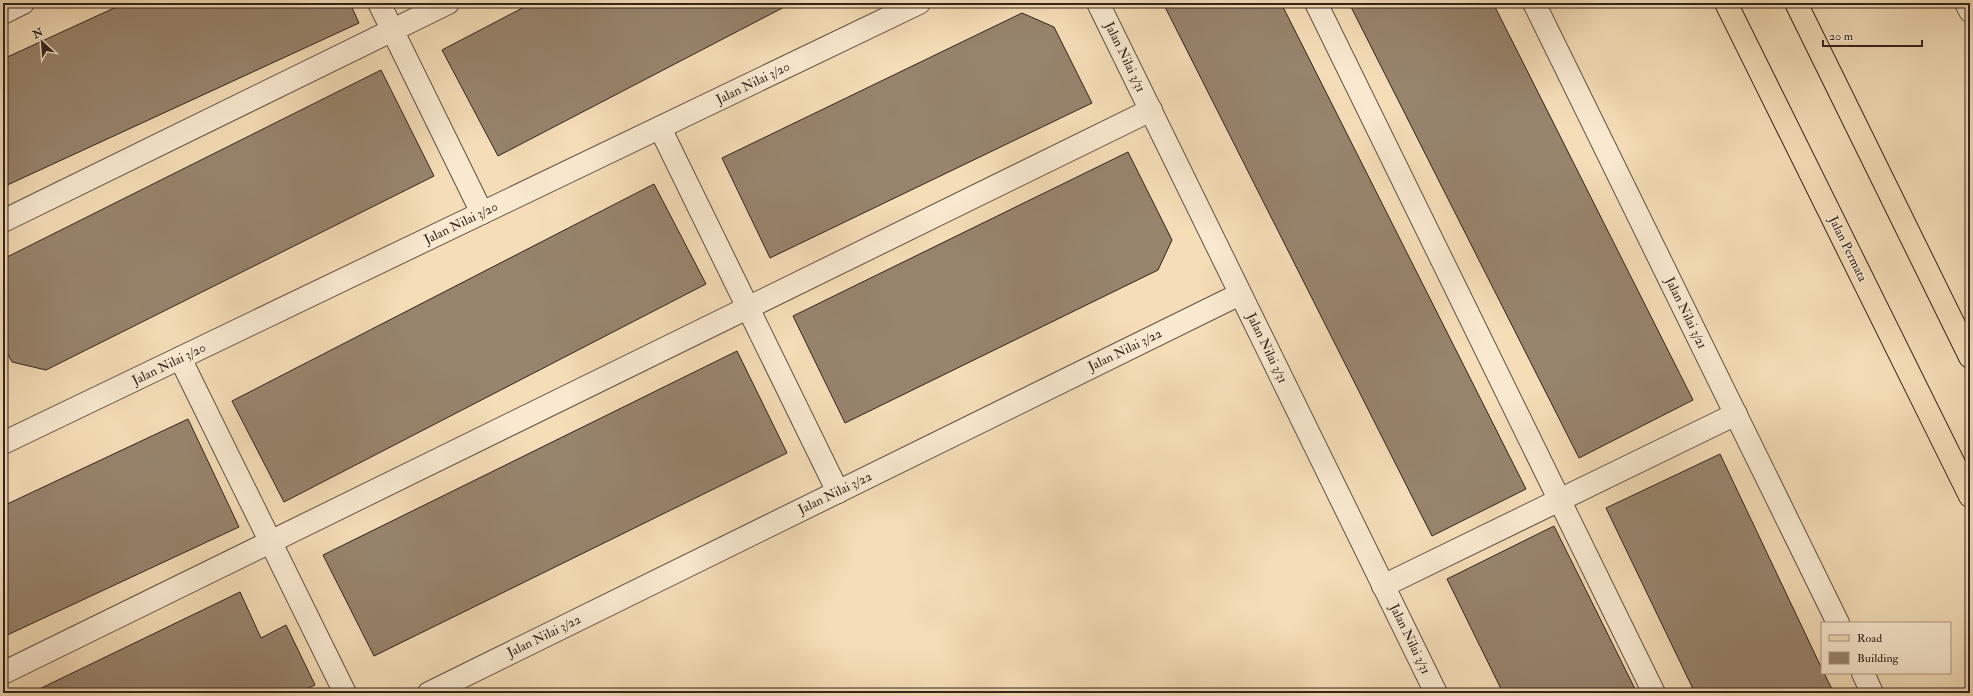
<svg xmlns="http://www.w3.org/2000/svg" width="1973" height="696" viewBox="0 0 1973 696" font-family="'IM FELL Double Pica',serif">
<rect width="100%" height="100%" fill="#f4ddb7"/>
<filter id="stains"><feTurbulence type="fractalNoise" baseFrequency=".005" numOctaves="4"/><feColorMatrix values="0 0 0 0 .2 0 0 0 0 .09 0 0 0 0 .02 0 0 0 .5 -.17"/></filter>
<radialGradient id="worn" r=".72"><stop offset=".6" stop-color="#630" stop-opacity="0"/><stop offset="1" stop-color="#630" stop-opacity=".3"/></radialGradient>
<g fill="#97846d" stroke="#32231c">
<path d="M125,3H350L359,23L3,187V59Z"/>
<path d="M532,3H792L498,156L442,50Z"/>
<path d="M1163,3H1281L1526,489L1432,536Z"/>
<path d="M1349,3H1493L1693,400L1579,458Z"/>
<path d="M1022,13L1054,27L1092,103L770,258L722,158Z"/>
<path d="M381,70L434,176L46,370L12,362L3,345V259Z"/>
<path d="M1128,152L1172,240L1158,270L845,423L793,316Z"/>
<path d="M654,184L706,284L284,502L232,401Z"/>
<path d="M737,351L787,453L374,656L323,555Z"/>
<path d="M188,419L239,527L3,637V506Z"/>
<path d="M1720,454L1822,669V673H1824L1834,693H1695L1606,508Z"/>
<path d="M1554,526L1637,693H1503L1447,579Z"/>
<path d="M240,592L261,638L286,625L315,685L298,693H31Z"/>
</g>
<g fill="none" stroke-linecap="round" stroke-linejoin="round">
<g stroke="#625243" stroke-width="24">
<g id="minor">
<path d="M379,3L482,213"/>
<path d="M1098,3L1436,693"/>
<path d="M1316,3L1654,693"/>
<path d="M1534,3L1838,623"/>
<path d="M1966,3L1970,11"/>
<path d="M3,13L23,3"/>
<path d="M660,128L838,492"/>
<path d="M3,221L448,3"/>
<path d="M180,358L345,693"/>
<path d="M3,443L919,3"/>
<path d="M1383,586L1736,414"/>
<path d="M3,673L1151,110"/>
<path d="M1863,673L1872,693"/>
<path d="M429,693L1240,294"/>
</g>
</g>
<g stroke="#32231c" stroke-width="24">
<g id="major">
<path d="M1726,3L1970,496"/>
<path d="M1796,3L1970,357"/>
</g>
</g>
<use href="#minor" stroke="#f8e9d0" stroke-width="22"/>
<use href="#major" stroke="#f4ddb7" stroke-width="22"/>
</g>
<g text-anchor="middle" dominant-baseline="central" stroke-width="3" stroke-linejoin="round" paint-order="stroke">
<g font-size="13" fill="#32231c" stroke="#f8e9d0">
<text transform="translate(1125 57) rotate(64)">Jalan Nilai 3/31</text>
<text transform="translate(753 83) rotate(-26)">Jalan Nilai 3/20</text>
<text transform="translate(461 223) rotate(-26)">Jalan Nilai 3/20</text>
<text transform="translate(1848 249) rotate(64)">Jalan Permata</text>
<text transform="translate(1686 313) rotate(64)">Jalan Nilai 3/21</text>
<text transform="translate(1267 348) rotate(64)">Jalan Nilai 3/31</text>
<text transform="translate(1125 350) rotate(-26)">Jalan Nilai 3/22</text>
<text transform="translate(169 364) rotate(-26)">Jalan Nilai 3/20</text>
<text transform="translate(835 493) rotate(-26)">Jalan Nilai 3/22</text>
<text transform="translate(544 636) rotate(-26)">Jalan Nilai 3/22</text>
<text transform="translate(1410 639) rotate(64)">Jalan Nilai 3/31</text>
</g>
</g>
<rect width="1973" height="696" fill="none" stroke="#f4ddb7" stroke-width="16"/>
<rect x="4" y="4" width="1965" height="688" fill="none" stroke="#32231c" stroke-width="2"/>
<rect x="8" y="8" width="1957" height="680" fill="none" stroke="#32231c"/>
<rect x="1821" y="622" width="130" height="52" fill="#f8e9d0" stroke="#a99a88"/>
<rect x="1829" y="635" width="20" height="6" fill="#f4ddb7" stroke="#a99a88"/>
<text x="1857" y="642" font-size="12" fill="#32231c">Road</text>
<rect x="1829" y="652" width="20" height="12" fill="#97846d" stroke="#a99a88"/>
<text x="1857" y="662" font-size="12" fill="#32231c">Building</text>
<g transform="translate(42 42) rotate(334)" stroke="#f8e9d0" stroke-width="3" paint-order="stroke">
<path d="M0-3L7 15L0 10L-7 15Z" fill="#32231c"/>
<text y="-6" font-size="11" font-weight="bold" text-anchor="middle" fill="#32231c">N</text>
</g>
<path d="M1823 40v6h99v-6" fill="none" stroke="#32231c" stroke-width="2"/>
<text x="1829" y="40" font-size="12" fill="#32231c" stroke="#f8e9d0" stroke-width="3" paint-order="stroke">20 m</text>
<rect width="100%" height="100%" filter="url(#stains)"/>
<rect width="100%" height="100%" fill="url(#worn)"/>
</svg>
